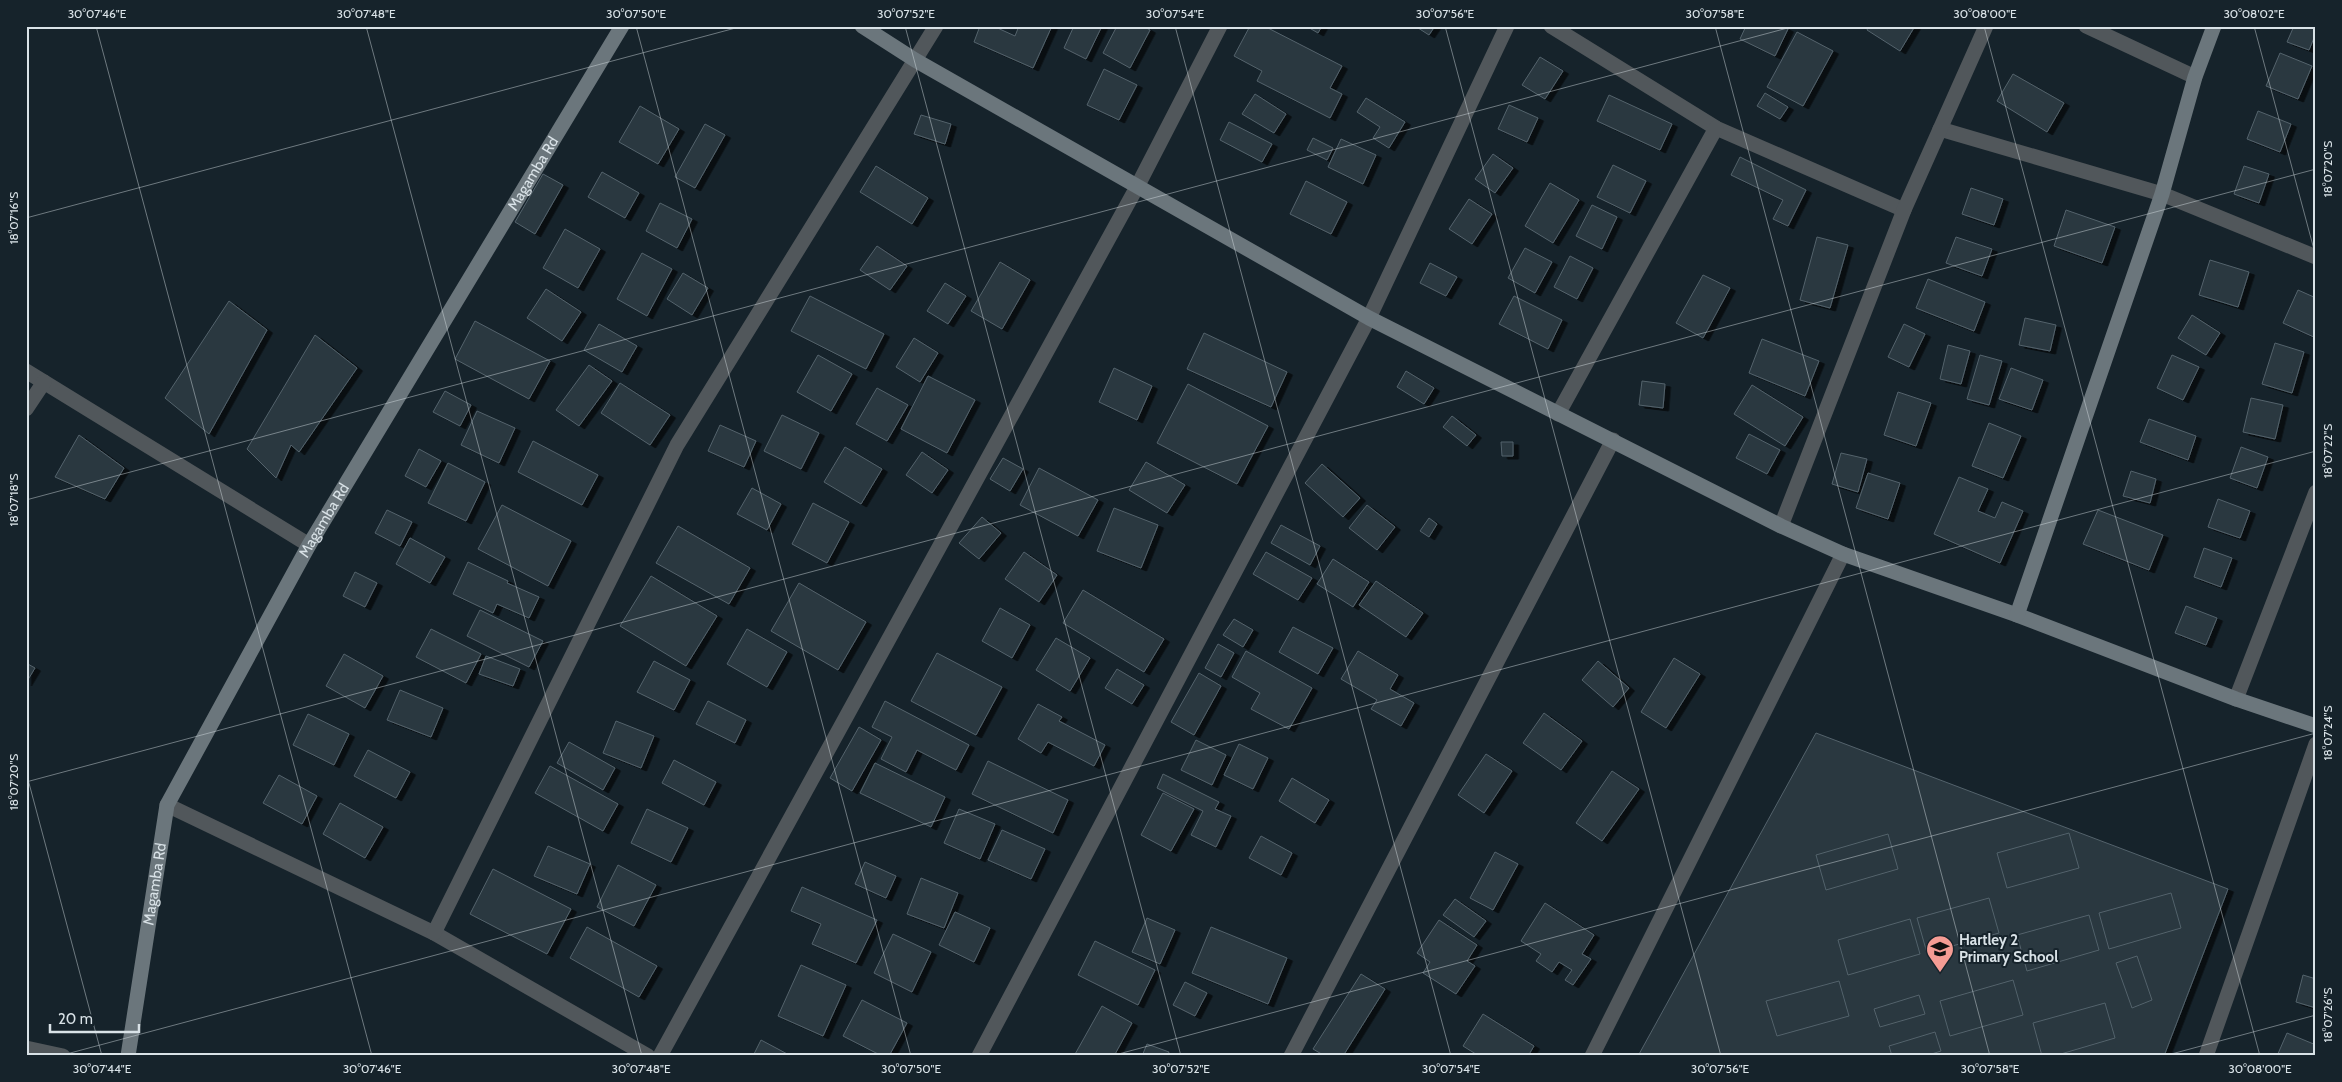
<svg xmlns="http://www.w3.org/2000/svg" width="2342" height="1082" viewBox="0 0 2342 1082" font-family="Cabin,sans-serif">
<defs>
<filter id="shadow"><feDropShadow dx="5.5" dy="3" stdDeviation="0" flood-color="#0009"/></filter>
</defs>
<rect width="100%" height="100%" fill="#16232b"/>
<g fill="#29373f" stroke="#54636c" filter="url(#shadow)">
<path d="M980,26H993L1015,36L1019,26H1052L1033,68L974,42Z"/>
<path d="M1074,26H1102L1086,59L1064,48Z"/>
<path d="M1117,26H1143L1150,30L1130,68L1103,53Z"/>
<path d="M1250,26H1264L1342,66L1330,88L1342,94L1330,118L1257,81L1262,71L1234,56Z"/>
<path d="M1306,26H1322L1318,33Z"/>
<path d="M1415,26H1435L1429,35Z"/>
<path d="M1746,26H1782L1788,29L1775,56L1740,39Z"/>
<path d="M1869,26H1915L1900,51L1867,30Z"/>
<path d="M2294,26H2316V33L2309,50L2287,42Z"/>
<path d="M1797,32L1833,51L1803,106L1767,87Z"/>
<path d="M2280,53L2312,66L2298,99L2266,86Z"/>
<path d="M1540,57L1563,71L1545,99L1522,85Z"/>
<path d="M1104,69L1137,85L1119,120L1087,105Z"/>
<path d="M2013,74L2064,103L2047,132L1997,101Z"/>
<path d="M1765,93L1788,107L1780,119L1757,106Z"/>
<path d="M1255,94L1286,114L1274,133L1242,114Z"/>
<path d="M1609,95L1672,124L1660,150L1597,121Z"/>
<path d="M1366,98L1405,122L1389,148L1373,138L1380,127L1357,112Z"/>
<path d="M1509,105L1538,118L1527,142L1498,129Z"/>
<path d="M640,106L679,129L658,164L619,142Z"/>
<path d="M2258,111L2291,124L2280,152L2247,139Z"/>
<path d="M921,115L951,124L945,144L914,134Z"/>
<path d="M1229,122L1272,144L1262,162L1220,140Z"/>
<path d="M705,124L725,135L695,188L675,177Z"/>
<path d="M1313,138L1333,148L1327,160L1307,150Z"/>
<path d="M1341,139L1376,155L1363,184L1328,167Z"/>
<path d="M1493,154L1513,168L1495,193L1475,179Z"/>
<path d="M1740,157L1806,190L1788,226L1773,219L1783,200L1731,175Z"/>
<path d="M1613,165L1646,181L1630,213L1597,197Z"/>
<path d="M876,166L928,198L912,224L860,192Z"/>
<path d="M2244,166L2269,174L2259,203L2234,194Z"/>
<path d="M602,172L639,193L625,218L588,197Z"/>
<path d="M543,174L563,185L535,234L515,222Z"/>
<path d="M1306,181L1347,202L1331,234L1290,214Z"/>
<path d="M1550,183L1579,200L1553,243L1525,226Z"/>
<path d="M1971,188L2003,199L1994,225L1962,214Z"/>
<path d="M1469,199L1492,214L1472,244L1449,229Z"/>
<path d="M660,203L692,219L677,248L646,231Z"/>
<path d="M1592,205L1617,217L1602,249L1576,236Z"/>
<path d="M2066,210L2115,227L2102,263L2054,246Z"/>
<path d="M565,229L600,249L578,288L543,268Z"/>
<path d="M1817,237L1848,245L1830,308L1800,300Z"/>
<path d="M1956,237L1992,249L1982,276L1946,263Z"/>
<path d="M877,246L907,266L890,290L860,270Z"/>
<path d="M1525,248L1552,262L1535,293L1508,278Z"/>
<path d="M642,253L672,269L647,316L617,299Z"/>
<path d="M1570,256L1593,268L1577,299L1554,287Z"/>
<path d="M2210,260L2249,272L2238,307L2199,295Z"/>
<path d="M1000,262L1030,280L1002,329L971,311Z"/>
<path d="M1430,263L1457,277L1446,296L1420,283Z"/>
<path d="M683,273L708,288L692,315L667,299Z"/>
<path d="M1703,275L1730,288L1703,338L1676,323Z"/>
<path d="M1928,279L1985,302L1974,331L1916,308Z"/>
<path d="M945,283L966,296L948,324L927,311Z"/>
<path d="M546,289L581,312L562,341L527,318Z"/>
<path d="M2298,290L2316,298V338L2283,323Z"/>
<path d="M810,296L884,334L866,369L791,331Z"/>
<path d="M1514,296L1562,320L1548,349L1499,324Z"/>
<path d="M229,301L267,330L209,434L165,398Z"/>
<path d="M2192,315L2220,333L2206,355L2178,338Z"/>
<path d="M2025,318L2056,325L2050,351L2019,345Z"/>
<path d="M475,321L550,361L529,399L455,359Z"/>
<path d="M599,324L637,346L622,372L584,350Z"/>
<path d="M1904,324L1925,334L1909,367L1888,357Z"/>
<path d="M1204,333L1287,372L1271,407L1187,369Z"/>
<path d="M315,335L357,368L299,452L291,445L276,478L247,449Z"/>
<path d="M914,338L938,353L920,382L896,367Z"/>
<path d="M1762,339L1819,361L1805,396L1749,373Z"/>
<path d="M2275,343L2304,352L2292,393L2262,384Z"/>
<path d="M1948,345L1970,351L1961,384L1940,379Z"/>
<path d="M818,355L852,374L831,411L797,392Z"/>
<path d="M1980,355L2002,361L1989,405L1967,399Z"/>
<path d="M2172,355L2199,367L2183,400L2157,388Z"/>
<path d="M589,365L612,381L579,426L556,410Z"/>
<path d="M1114,368L1152,386L1137,420L1099,402Z"/>
<path d="M2011,368L2043,380L2032,410L1999,399Z"/>
<path d="M1406,371L1434,388L1424,404L1397,387Z"/>
<path d="M928,376L975,400L947,453L901,429Z"/>
<path d="M1642,381L1665,384L1663,408L1639,405Z"/>
<path d="M620,383L670,415L650,445L601,413Z"/>
<path d="M1188,384L1268,426L1237,484L1157,443Z"/>
<path d="M1752,385L1803,417L1785,446L1734,414Z"/>
<path d="M877,388L908,405L887,441L856,424Z"/>
<path d="M445,391L471,405L460,426L433,412Z"/>
<path d="M1898,392L1931,403L1916,446L1884,435Z"/>
<path d="M2251,398L2283,405L2275,439L2243,432Z"/>
<path d="M477,411L515,428L499,463L461,445Z"/>
<path d="M782,415L819,433L801,469L764,451Z"/>
<path d="M1452,416L1476,435L1467,446L1443,427Z"/>
<path d="M2149,419L2196,436L2188,460L2140,442Z"/>
<path d="M1989,423L2021,436L2003,478L1972,466Z"/>
<path d="M720,425L756,441L744,467L708,451Z"/>
<path d="M1749,434L1780,450L1767,474L1736,458Z"/>
<path d="M79,435L124,468L105,499L55,477Z"/>
<path d="M533,441L598,475L582,505L518,472Z"/>
<path d="M1501,442H1513V456H1502Z"/>
<path d="M845,447L882,469L861,504L824,482Z"/>
<path d="M2241,447L2268,457L2257,488L2230,478Z"/>
<path d="M419,449L441,461L426,487L405,476Z"/>
<path d="M922,452L948,470L932,493L906,475Z"/>
<path d="M1841,453L1867,459L1858,492L1832,484Z"/>
<path d="M1003,458L1023,469L1010,491L990,479Z"/>
<path d="M1146,462L1185,485L1167,513L1129,490Z"/>
<path d="M448,463L485,482L466,521L428,503Z"/>
<path d="M1322,464L1360,498L1343,517L1305,483Z"/>
<path d="M1039,468L1098,500L1078,536L1020,505Z"/>
<path d="M2131,471L2156,479L2150,503L2123,496Z"/>
<path d="M1868,473L1900,483L1888,519L1856,508Z"/>
<path d="M1959,477L1988,489L1978,511L1995,518L2002,502L2023,511L2000,563L1934,534Z"/>
<path d="M752,488L781,504L767,530L737,514Z"/>
<path d="M2218,499L2250,511L2240,538L2208,527Z"/>
<path d="M813,503L849,522L827,563L792,544Z"/>
<path d="M502,505L571,541L548,586L478,549Z"/>
<path d="M1367,505L1395,527L1377,550L1349,528Z"/>
<path d="M1114,508L1158,525L1141,568L1097,551Z"/>
<path d="M387,510L412,522L400,546L375,533Z"/>
<path d="M2098,510L2163,535L2149,570L2083,544Z"/>
<path d="M982,517L1001,533L979,559L959,543Z"/>
<path d="M1429,518L1437,524L1429,537L1420,531Z"/>
<path d="M1281,525L1320,546L1310,565L1271,543Z"/>
<path d="M678,526L750,568L729,604L656,563Z"/>
<path d="M410,538L445,557L430,583L396,564Z"/>
<path d="M2204,548L2232,558L2221,587L2194,577Z"/>
<path d="M1024,552L1057,575L1039,602L1005,579Z"/>
<path d="M1266,552L1312,578L1298,600L1253,574Z"/>
<path d="M1333,559L1369,582L1353,607L1317,584Z"/>
<path d="M468,562L508,581L507,583L539,597L529,618L497,604L493,613L453,594Z"/>
<path d="M355,572L377,583L365,607L343,596Z"/>
<path d="M651,576L717,616L686,666L620,626Z"/>
<path d="M1376,581L1423,613L1406,637L1359,605Z"/>
<path d="M799,583L866,622L838,670L771,631Z"/>
<path d="M1083,590L1164,639L1144,672L1063,623Z"/>
<path d="M2186,606L2217,618L2206,645L2175,633Z"/>
<path d="M1000,608L1030,625L1012,658L982,641Z"/>
<path d="M480,610L543,641L529,667L467,636Z"/>
<path d="M1234,619L1253,630L1243,647L1223,635Z"/>
<path d="M1293,627L1333,648L1318,674L1279,652Z"/>
<path d="M431,629L481,654L466,683L416,657Z"/>
<path d="M747,629L787,652L767,687L727,664Z"/>
<path d="M1056,638L1090,658L1070,691L1036,670Z"/>
<path d="M1218,644L1234,653L1221,677L1205,668Z"/>
<path d="M1246,651L1312,688L1289,729L1251,709L1260,693L1232,677Z"/>
<path d="M1358,651L1398,675L1390,689L1414,703L1401,726L1371,709L1377,700L1341,679Z"/>
<path d="M937,653L1002,687L976,735L911,701Z"/>
<path d="M344,654L383,676L365,708L326,686Z"/>
<path d="M486,656L520,669L513,686L479,674Z"/>
<path d="M1674,658L1700,674L1666,728L1641,712Z"/>
<path d="M654,661L690,680L674,710L637,692Z"/>
<path d="M1598,661L1629,688L1613,707L1582,680Z"/>
<path d="M26,663L35,668L26,683Z"/>
<path d="M1117,669L1144,685L1132,704L1105,688Z"/>
<path d="M1199,673L1221,686L1194,735L1171,722Z"/>
<path d="M400,690L443,708L431,737L387,720Z"/>
<path d="M708,701L746,720L735,743L696,724Z"/>
<path d="M885,701L969,745L956,770L917,750L906,772L881,759L892,737L872,727Z"/>
<path d="M1038,704L1062,717L1059,721L1105,745L1094,766L1048,742L1041,753L1018,739Z"/>
<path d="M1544,713L1582,741L1561,770L1523,743Z"/>
<path d="M308,714L349,734L334,765L293,745Z"/>
<path d="M616,721L654,736L641,768L603,753Z"/>
<path d="M859,727L881,740L852,791L830,778Z"/>
<path d="M1816,733L2228,889L2164,1056H1638Z"/>
<path d="M1196,740L1226,755L1212,785L1181,770Z"/>
<path d="M569,742L615,768L603,790L557,763Z"/>
<path d="M1239,744L1268,758L1253,789L1224,775Z"/>
<path d="M368,750L410,772L396,798L354,776Z"/>
<path d="M1486,754L1512,771L1484,813L1458,795Z"/>
<path d="M674,760L716,782L704,805L662,783Z"/>
<path d="M988,761L1068,800L1053,833L972,794Z"/>
<path d="M875,763L945,797L931,827L860,793Z"/>
<path d="M550,766L618,804L603,831L535,793Z"/>
<path d="M1612,771L1639,789L1602,841L1576,823Z"/>
<path d="M1163,774L1219,802L1215,809L1231,816L1216,847L1191,835L1203,811L1157,788Z"/>
<path d="M279,775L317,796L302,824L263,803Z"/>
<path d="M1292,778L1329,800L1315,823L1279,801Z"/>
<path d="M1163,793L1194,809L1171,851L1141,835Z"/>
<path d="M340,803L383,827L365,858L323,834Z"/>
<path d="M647,809L688,828L671,862L631,843Z"/>
<path d="M959,809L995,824L980,859L944,843Z"/>
<path d="M1002,830L1045,849L1031,879L988,860Z"/>
<path d="M2069,833L2079,868L2007,888L1997,853Z"/>
<path d="M1888,834L1898,869L1826,890L1816,855Z"/>
<path d="M1261,836L1292,853L1281,875L1249,858Z"/>
<path d="M548,846L590,864L577,894L534,876Z"/>
<path d="M1495,852L1518,864L1493,910L1470,898Z"/>
<path d="M865,862L896,876L886,898L855,884Z"/>
<path d="M618,865L656,885L634,926L597,907Z"/>
<path d="M493,869L571,909L547,954L470,914Z"/>
<path d="M921,878L958,893L944,928L907,914Z"/>
<path d="M802,887L877,920L856,963L812,944L821,924L791,911Z"/>
<path d="M2171,893L2181,928L2109,949L2099,913Z"/>
<path d="M1989,898L1999,933L1927,953L1917,918Z"/>
<path d="M1455,899L1486,921L1474,937L1443,915Z"/>
<path d="M1545,903L1594,935L1582,954L1591,959L1573,985L1565,980L1572,970L1559,962L1552,972L1536,961L1541,954L1521,941Z"/>
<path d="M955,912L990,928L974,962L939,945Z"/>
<path d="M2089,915L2099,950L2027,971L2017,935Z"/>
<path d="M1147,918L1175,930L1160,964L1132,952Z"/>
<path d="M1910,919L1920,954L1848,975L1838,940Z"/>
<path d="M1439,920L1477,945L1467,961L1475,966L1456,994L1423,973L1430,962L1417,953Z"/>
<path d="M587,927L657,966L639,997L570,958Z"/>
<path d="M1211,927L1287,958L1268,1004L1192,973Z"/>
<path d="M893,934L931,952L912,992L874,973Z"/>
<path d="M1095,941L1155,970L1138,1005L1078,975Z"/>
<path d="M2137,956L2152,1000L2132,1008L2116,963Z"/>
<path d="M801,965L846,985L823,1036L778,1016Z"/>
<path d="M1361,974L1385,989L1343,1056H1325L1313,1049Z"/>
<path d="M2303,975L2316,979V1008L2296,1002Z"/>
<path d="M2013,980L2023,1015L1950,1036L1940,1001Z"/>
<path d="M1839,981L1849,1016L1777,1036L1766,1001Z"/>
<path d="M1185,982L1207,993L1195,1016L1173,1005Z"/>
<path d="M1919,995L1925,1014L1880,1027L1874,1009Z"/>
<path d="M862,1000L907,1023L889,1056H882L843,1036Z"/>
<path d="M2105,1003L2115,1038L2054,1056H2042L2033,1023Z"/>
<path d="M1102,1006L1132,1023L1114,1056H1074Z"/>
<path d="M1483,1014L1534,1046L1528,1056H1479L1463,1046Z"/>
<path d="M1935,1032L1941,1051L1925,1056H1892L1889,1046Z"/>
<path d="M2287,1033L2316,1045V1056H2277Z"/>
<path d="M761,1040L791,1056H753Z"/>
<path d="M1147,1044L1169,1052L1167,1056H1142Z"/>
</g>
<g fill="none" stroke-linecap="round" stroke-linejoin="round">
<g stroke="#51575b" stroke-width="15">
<path d="M1551,26L1716,128L1904,210"/>
<path d="M2086,26L2195,77"/>
<path d="M1940,129L2162,194L2316,257"/>
<path d="M26,371L309,545"/>
<path d="M26,409L44,382"/>
<path d="M1558,414L1716,128"/>
<path d="M1781,526L1904,210L1986,26"/>
<path d="M2236,699L2316,492"/>
<path d="M167,805L434,933L648,1056"/>
<path d="M434,933L677,445L936,26"/>
<path d="M26,1048L63,1056"/>
<path d="M660,1056L1138,185L1220,26"/>
<path d="M979,1056L1369,318L1507,26"/>
<path d="M1291,1056L1613,440"/>
<path d="M1592,1056L1843,554"/>
<path d="M2206,1056L2316,744"/>
</g>
<g stroke="#6b767c" stroke-width="15">
<path d="M862,26L915,60L1369,318L1781,526L1843,554L2017,615L2236,699L2316,726"/>
<path d="M2017,615L2162,194L2195,77L2214,26"/>
<path id="s1" d="M128,1056L167,805L309,545L622,26"/>
</g>
</g>
<path fill="none" stroke="#d9e2e7" stroke-width="1" stroke-opacity="0.45" d="M96,26L372,1056M366,26L642,1056M636,26L911,1056M905,26L1181,1056M1175,26L1451,1056M1445,26L1721,1056M1715,26L1990,1056M1984,26L2260,1056M2254,26L2316,257M26,218L743,26M26,500L1795,26M26,772L102,1056M26,782L2316,169M59,1056L2316,451M1111,1056L2316,733M2164,1056L2316,1015"/>
<defs>
<g id="school-pin" transform="scale(1.4375)"><path d="M0 17L-7.5 6A9.5 9.5 0 1 1 7.5 6Z" fill="#f59c94" stroke="#16232b"/><path d="M0-5L7-2L0 1L-7-2ZM-4 1L0 2.5L4 1V4Q0 6-4 4Z" fill="#111"/></g>
</defs>
<g fill-rule="evenodd">
<use href="#school-pin" x="1940" y="949"/>
</g>
<g text-anchor="middle" dominant-baseline="central" stroke-width="4" stroke-linejoin="round" paint-order="stroke">
<g font-size="15" fill="#d9e2e7" stroke="#16232b">
<text stroke="none"><textPath href="#s1" startOffset="984">Magamba Rd</textPath></text>
<text stroke="none"><textPath href="#s1" startOffset="579">Magamba Rd</textPath></text>
<text stroke="none"><textPath href="#s1" startOffset="174">Magamba Rd</textPath></text>
</g>
<g font-size="15" font-weight="bold" fill="#d9e2e7" stroke="#16232b" text-anchor="start">
<text x="1959" y="940">Hartley 2<tspan x="1959" dy="17">Primary School</tspan></text>
</g>
</g>
<rect width="2342" height="1082" fill="none" stroke="#16232b" stroke-width="55"/>
<path d="M50 1024v8h89v-8" fill="none" stroke="#d9e2e7" stroke-width="2.5"/>
<text x="58" y="1024" font-size="15" fill="#d9e2e7" stroke="#16232b" stroke-width="4" paint-order="stroke">20 m</text>
<rect x="28" y="28" width="2286" height="1026" fill="none" stroke="#d9e2e7" stroke-width="2"/>
<g font-size="12" text-anchor="middle" fill="#d9e2e7">
<text x="97" y="18">30°07'46"E</text>
<text x="366" y="18">30°07'48"E</text>
<text x="636" y="18">30°07'50"E</text>
<text x="906" y="18">30°07'52"E</text>
<text x="1175" y="18">30°07'54"E</text>
<text x="1445" y="18">30°07'56"E</text>
<text x="1715" y="18">30°07'58"E</text>
<text x="1985" y="18">30°08'00"E</text>
<text x="2254" y="18">30°08'02"E</text>
<text transform="translate(2328 169) rotate(-90)" y="4">18°07'20"S</text>
<text transform="translate(14 218) rotate(-90)" y="4">18°07'16"S</text>
<text transform="translate(2328 451) rotate(-90)" y="4">18°07'22"S</text>
<text transform="translate(14 500) rotate(-90)" y="4">18°07'18"S</text>
<text transform="translate(2328 733) rotate(-90)" y="4">18°07'24"S</text>
<text transform="translate(14 782) rotate(-90)" y="4">18°07'20"S</text>
<text transform="translate(2328 1015) rotate(-90)" y="4">18°07'26"S</text>
<text x="102" y="1073">30°07'44"E</text>
<text x="372" y="1073">30°07'46"E</text>
<text x="641" y="1073">30°07'48"E</text>
<text x="911" y="1073">30°07'50"E</text>
<text x="1181" y="1073">30°07'52"E</text>
<text x="1451" y="1073">30°07'54"E</text>
<text x="1720" y="1073">30°07'56"E</text>
<text x="1990" y="1073">30°07'58"E</text>
<text x="2260" y="1073">30°08'00"E</text>
</g>
</svg>
